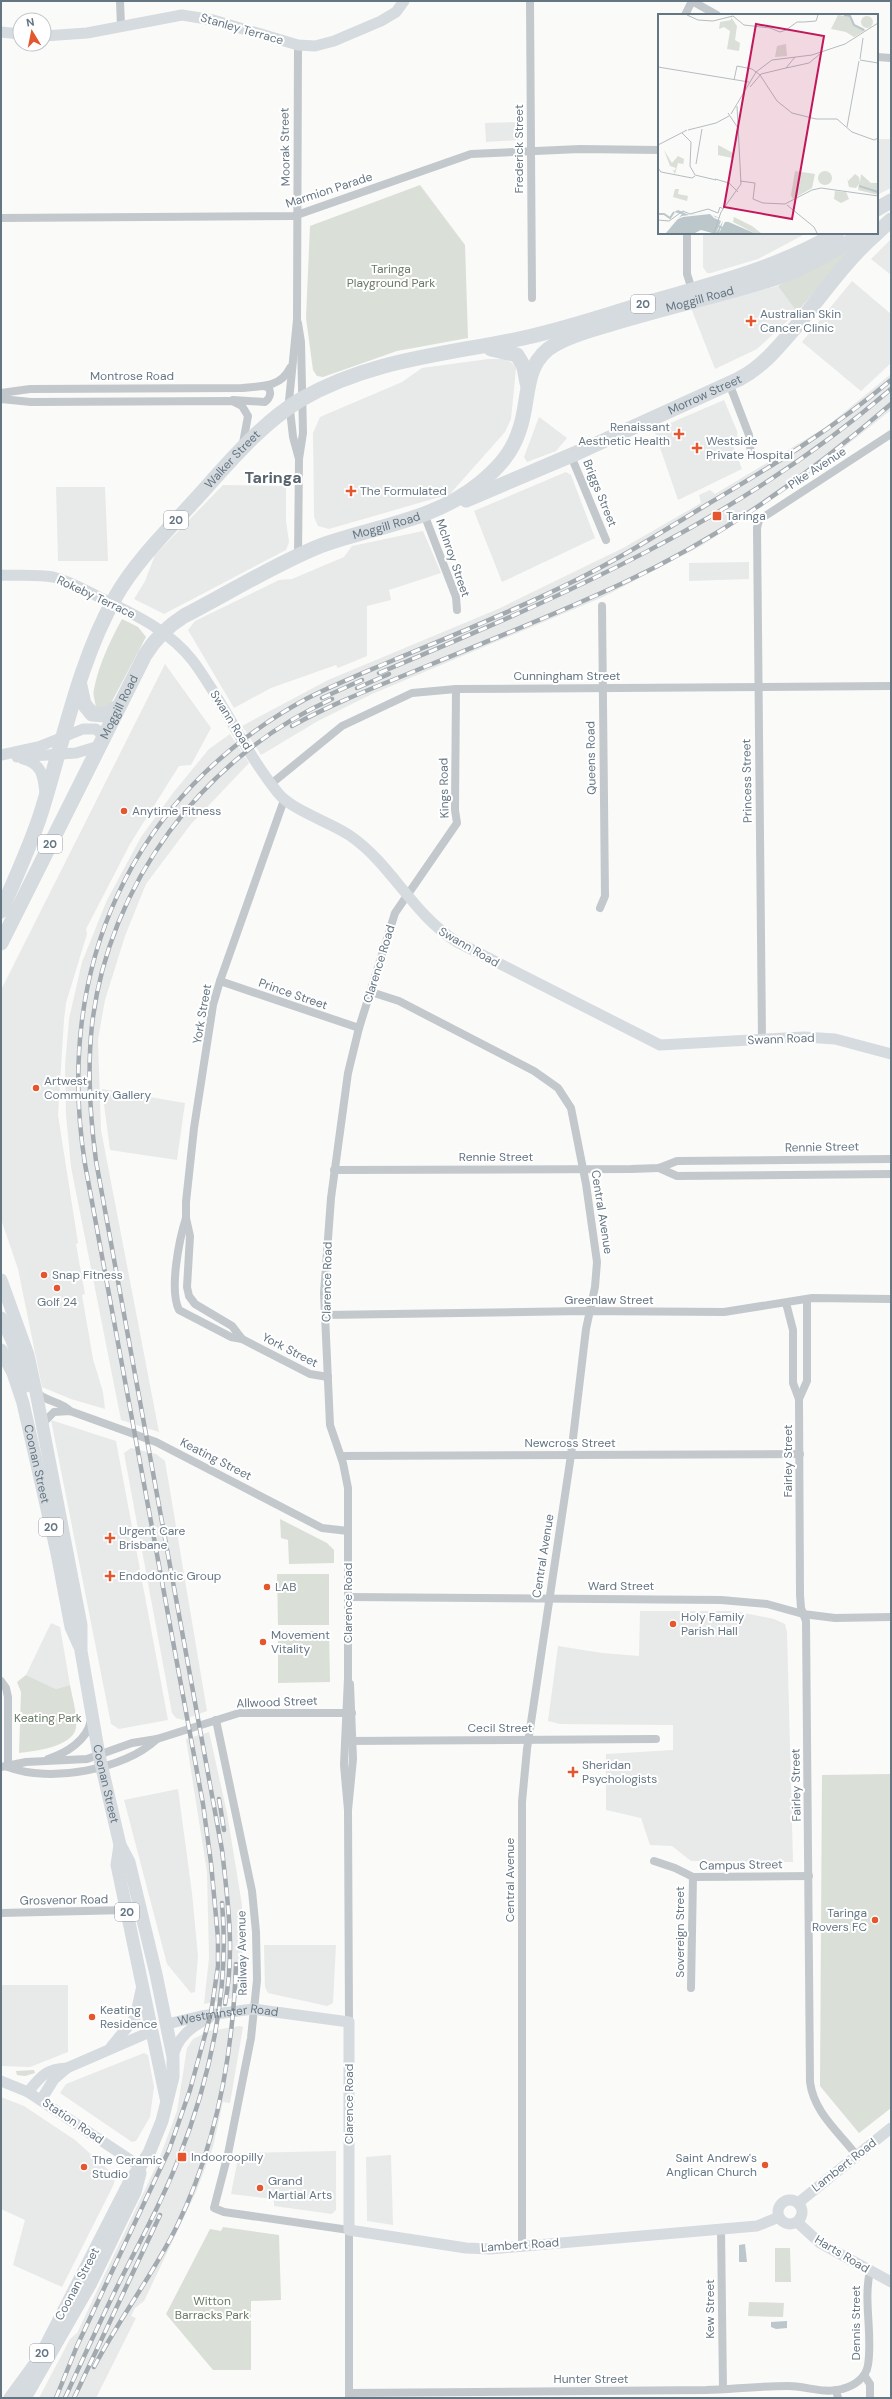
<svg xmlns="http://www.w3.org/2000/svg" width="892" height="2399" viewBox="0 0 892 2399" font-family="'DM Sans',sans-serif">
<rect width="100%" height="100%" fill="#fafaf8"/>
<g fill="#e8e9e9">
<path d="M519,122L520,140L486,142L485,123Z"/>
<path d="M877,139H891V188L877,195Z"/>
<path d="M703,233H807L758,259L711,273H707L703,267Z"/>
<path d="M891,239V275L871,259Z"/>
<path d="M852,281L891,314V363L861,391L802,342Z"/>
<path d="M778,286L797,312L757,349L715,369L691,308Z"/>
<path d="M488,359H504L511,362L516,368L511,419L505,432L450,494L329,529L318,526L314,517L313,433L320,417L402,382L422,368Z"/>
<path d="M891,374V410L808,476L701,546L603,597L372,694L318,721L261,755L242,726L328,680L498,609L623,548L701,503L699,495L710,490L715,494L826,427Z"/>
<path d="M724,400L737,431L738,443L733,445L742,469L678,500L654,430Z"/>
<path d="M539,417L567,438L556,451L527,462L524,457Z"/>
<path d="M566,472L571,475L595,538L502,582L474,511Z"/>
<path d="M223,485L286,486V521L289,542L286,550L164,614L134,599L145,581L155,555Z"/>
<path d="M56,487H105L108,561H58Z"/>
<path d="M423,531L441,573L389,590L391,600L367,606V656L338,668L336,665L271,688L234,708L188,630L195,621L279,580L292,579L344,557L352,546Z"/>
<path d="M749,562V579L689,581V563Z"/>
<path d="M165,664L211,728L191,765L179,766L130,844L86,929L87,934L66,1003L64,1020L58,1115L78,1243L76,1244L85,1294L82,1295L93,1359L103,1392L105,1409L71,1399L42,1387L18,1269L1,1219V990Z"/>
<path d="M230,734L249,763L191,824L146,884L125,936L105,1000L98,1040L101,1130L159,1432L121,1420L71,1167L66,1115L65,1066L69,1019L82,962L107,900L141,837L173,793L209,749Z"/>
<path d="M102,1089L185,1103L177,1160L110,1150Z"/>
<path d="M51,1420L116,1441L168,1720L119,1729L111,1724Z"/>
<path d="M131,1448L156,1454L165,1461L207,1711L183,1720L176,1718L172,1713L124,1453Z"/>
<path d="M640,1611H734L774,1619L785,1624L787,1632L793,1862L691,1861L672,1846L650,1845L641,1818L606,1810V1754L673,1750V1725L560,1724L548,1721L558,1646L602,1653L639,1656Z"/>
<path d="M51,1623L60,1627L70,1685L56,1689L26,1675Z"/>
<path d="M209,1732L227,1813L242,1905L243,1996L204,2004L209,1958L207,1872L186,1739Z"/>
<path d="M178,1789L192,1893L198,1956L195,1992L191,1993L167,1964L124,1800Z"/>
<path d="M264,1945H336L333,2003L327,2006L268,1993L265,1987Z"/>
<path d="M1,1985H68V2052L30,2067L1,2066Z"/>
<path d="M240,2026L243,2027L230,2103L223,2102L213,2147L196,2192L144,2301L135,2308L131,2316L136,2318L96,2398H39L70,2339L77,2333L158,2162L177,2111L187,2048L193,2039L209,2031Z"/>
<path d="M144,2053L148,2055L154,2087L150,2117L136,2141L132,2142L60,2093L66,2084Z"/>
<path d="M1,2097L24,2106L75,2140L115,2176L114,2184L62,2287L13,2265L25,2220L1,2209Z"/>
<path d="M336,2151V2210L332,2214L274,2206V2199L231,2194L239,2153Z"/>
<path d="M391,2155L393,2225L367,2221L366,2157Z"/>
</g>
<g fill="#dadfd7">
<path d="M420,185L465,245L468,338L397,351L323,377L317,376L313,370L306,318L310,226Z"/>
<path d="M853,244L854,246L797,312L778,286Z"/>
<path d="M122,619L138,627L146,637L111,703L108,707L95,710C97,702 92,697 94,689C99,664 110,641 122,619Z"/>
<path d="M280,1519L327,1543L334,1550V1563L289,1564L288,1540L281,1538Z"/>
<path d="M277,1574H329V1625H278Z"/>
<path d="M278,1631H329L330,1682L278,1683Z"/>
<path d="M26,1675L56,1689L70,1685C72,1697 78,1716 76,1728C72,1747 35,1751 19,1753L21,1692L17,1682Z"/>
<path d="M891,1774V2108L859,2133L820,2086L822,1775Z"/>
<path d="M34,2070L35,2073L25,2076L17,2075L16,2071Z"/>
<path d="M223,2227L279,2235L281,2300L251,2301V2370H213L166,2314L210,2229L221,2231Z"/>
<path d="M775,2248H790L791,2282H775Z"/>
<path d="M749,2302L784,2303L783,2317L748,2316Z"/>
</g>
<g fill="#bbc7cb">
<path d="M745,2244L747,2262H739V2245Z"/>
<path d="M787,2321V2328L776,2329L771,2327V2322Z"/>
</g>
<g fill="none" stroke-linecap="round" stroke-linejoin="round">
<g stroke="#c3c8cc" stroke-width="8">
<path d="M120,1L121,26"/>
<path d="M530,1L532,298"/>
<path d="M692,1L717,15"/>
<path d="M685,15L692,1"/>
<path d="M298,45L297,320L289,401L293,437L299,459"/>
<path d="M877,57L891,58"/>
<path d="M1,218L294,216L471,154L580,149L659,150"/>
<path d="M687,233V274L693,293"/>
<path d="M298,323L301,342L303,433L299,459L298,557"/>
<path d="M729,383L749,435L751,455"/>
<path d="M1,393L30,389L242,388C261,386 280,388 290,368"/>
<path d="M1,399L31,402L232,401L242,406L248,416L243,443"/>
<path d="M233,400L265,402C270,398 272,392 268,387L263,386"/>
<path d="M571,456L606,540"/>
<path d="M424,514L456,597L457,610"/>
<path d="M271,784L342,726L412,693L456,689L891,686"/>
<path d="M600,908L605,896L602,606"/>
<path d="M220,981L359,1028"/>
<path d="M371,992L399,1001L534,1071L558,1088L571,1108L586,1184L597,1262L595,1287L586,1329L571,1455L527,1749L522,1802V2246"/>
<path d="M762,1039L757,528L759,520L891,434"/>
<path d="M659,1168L677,1176L891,1174"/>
<path d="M334,1170L631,1169L659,1168L677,1161L891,1159"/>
<path d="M186,1218C179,1240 169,1290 179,1310L231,1337L242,1339L310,1374L328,1377"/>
<path d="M786,1303L793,1330V1383L799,1399L800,1595L801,1608L806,1621L810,2082C814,2113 839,2132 857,2156"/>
<path d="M325,1315L583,1311L724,1312L812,1298L891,1299"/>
<path d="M242,1339L232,1326L195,1304L189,1296L187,1287L190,1236L186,1218V1202L194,1128L213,1005L220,981L284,800"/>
<path d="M36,1392C45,1402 62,1401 70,1411"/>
<path d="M799,1399L807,1381V1299"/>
<path d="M42,1424L54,1412L70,1411L156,1442L322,1528L348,1531"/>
<path d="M341,1456L800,1454"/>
<path d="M349,1597L721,1600L767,1604L803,1614L835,1618L891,1617"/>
<path d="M1,1681L6,1688L8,1697V1767"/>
<path d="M216,1720L252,1891L256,1932L257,1980L251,2038L228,2154L214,2208L224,2212L349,2230V2398"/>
<path d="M347,1741L656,1739"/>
<path d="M48,1759C66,1753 87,1741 91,1720"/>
<path d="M1,1767L26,1762L87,1759L132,1743L157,1739L239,1713H352"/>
<path d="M8,1767C49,1783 125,1770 157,1739"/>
<path d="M348,1810L344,1765L348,1678V1488L343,1463L330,1425L324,1293L331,1198L348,1073L359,1028L395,913L457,823L455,810L456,689"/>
<path d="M654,1861L675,1868L693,1877L809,1876"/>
<path d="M1,1913L127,1910"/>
<path d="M691,1988L693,1877"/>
<path d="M349,2022L348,1810L353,1759L350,1684"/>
<path d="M721,2228L723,2389"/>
<path d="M864,2375L870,2384V2398"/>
<path d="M836,2390L838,2398"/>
<path d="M349,2393L706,2390C733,2389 760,2386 788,2386C806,2386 824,2394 842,2389C854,2386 866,2378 868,2365C873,2334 863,2302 870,2271"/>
</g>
<g stroke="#d6dbdf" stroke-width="11">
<path d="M1,32L20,34"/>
<path d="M44,36L87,33L182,15L213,20L298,45L315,46L334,41L381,21L396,12L404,1"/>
<path d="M1,575C18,576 36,574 53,577C70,581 85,590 101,598C135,615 169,630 193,661C224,703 245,752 278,793C293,811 328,821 349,835C392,864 411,913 457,942L660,1045L804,1037L835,1039L891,1054"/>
<path d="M1,755L38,747L83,729H96L103,736"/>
<path d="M17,757L76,753L99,746"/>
<path d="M23,759C42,764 43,775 45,793"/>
<path id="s1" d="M167,2024L201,2016L253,2009L349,2022V2230L466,2248L490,2249L757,2226L779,2217"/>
<path d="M111,2047L135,2018L141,1990"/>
<path d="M173,2057C177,2037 192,2026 209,2018"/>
<path d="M1,2081L28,2092L141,2167"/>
<path d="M28,2092C41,2076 46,2069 67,2068L152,2031"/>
<path d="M41,2100L54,2079L67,2068"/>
<circle cx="790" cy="2212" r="12"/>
<path d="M798,2203L891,2128"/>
<path d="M797,2222L820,2243L891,2282"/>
</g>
<g stroke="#d6dbdf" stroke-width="13">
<path id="s2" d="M1,1280L28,1355L36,1392L81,1625V1651L99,1755L120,1845L129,1862L156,1974L173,2057V2077L162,2121L149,2153L129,2183L40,2357L10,2398"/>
<path d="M1,1318L12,1340L26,1386"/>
<path id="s3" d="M1,1350L13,1373L23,1403L57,1553L71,1627L79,1645"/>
<path d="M120,1845L117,1865L166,2098"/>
<path d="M25,2398L91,2283L135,2192L140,2173"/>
</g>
<g stroke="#d6dbdf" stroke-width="15">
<path d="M877,209L891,201"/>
<path d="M877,233L891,220"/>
<path d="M491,349L517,355L524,367L527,383"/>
<path id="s4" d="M466,500L579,452L739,379C764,366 781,344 799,323C824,292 847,259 877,233"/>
<path d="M80,686L84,704L92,714L105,715L118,707"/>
<path id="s5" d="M1,911C15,879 30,847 41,813C63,743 79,660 116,596C136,561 167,531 194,501C226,466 259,425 300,400C367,361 440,355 514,340C560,331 605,315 650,302C715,283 779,268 837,233"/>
<path id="s6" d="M1,943L145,655C155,639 168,626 184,616C229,593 273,565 320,546C374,526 434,521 480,483C498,468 512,453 519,431C531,400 521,363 556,344C573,334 595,329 614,323C664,308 715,296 766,281C802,271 833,250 866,233"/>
</g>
<g stroke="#a2aab0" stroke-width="4.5">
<g id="rail">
<path d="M379,673C561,597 740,520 891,389"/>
<path d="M357,688L389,674"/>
<path d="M322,698L362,680"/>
<path d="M292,726C335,702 381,685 427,666C493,639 559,613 623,583C722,537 809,475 891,404"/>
<path d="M219,1799L224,1830"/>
<path d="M225,2004C235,1952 228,1902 222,1850L96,1161C90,1116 87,1071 92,1025C108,885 203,757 332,699"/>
<path d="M94,2367C119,2319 152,2276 176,2228C216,2147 233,2053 236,1964"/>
<path d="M56,2398L77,2346L169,2150L190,2090L211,2013L218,1966V1938L211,1863L203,1804L85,1164C54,969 130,795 306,699C335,684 366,672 396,659C454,635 513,611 570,583C616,561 660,533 703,507C769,468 833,429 891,380"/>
<path d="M65,2398C85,2354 105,2310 127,2267C145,2232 164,2197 178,2160C210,2080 230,1989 222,1903"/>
<path d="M74,2398L160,2215"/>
</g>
</g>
<use href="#rail" stroke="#fff" stroke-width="3" stroke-dasharray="9" stroke-linecap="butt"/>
</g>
<g fill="#e4572e" stroke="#fff" stroke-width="1.5">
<path d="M749 315h4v4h4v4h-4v4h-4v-4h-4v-4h4z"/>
<path d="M677 428h4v4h4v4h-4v4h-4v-4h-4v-4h4z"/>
<path d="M695 442h4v4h4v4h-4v4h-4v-4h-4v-4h4z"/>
<path d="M349 485h4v4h4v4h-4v4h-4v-4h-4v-4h4z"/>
<rect x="712" y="511" width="10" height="10" rx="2"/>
<circle cx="124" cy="811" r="4"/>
<circle cx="36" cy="1088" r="4"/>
<circle cx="44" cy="1275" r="4"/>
<circle cx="57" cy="1288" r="4"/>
<path d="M108 1532h4v4h4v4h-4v4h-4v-4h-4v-4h4z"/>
<path d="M108 1570h4v4h4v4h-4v4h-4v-4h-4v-4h4z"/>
<circle cx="267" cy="1587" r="4"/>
<circle cx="673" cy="1624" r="4"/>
<circle cx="263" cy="1642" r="4"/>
<path d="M571 1766h4v4h4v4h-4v4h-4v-4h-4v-4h4z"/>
<circle cx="875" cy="1920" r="4"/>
<circle cx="92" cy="2017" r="4"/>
<rect x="177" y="2152" width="10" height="10" rx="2"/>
<circle cx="765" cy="2165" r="4"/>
<circle cx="84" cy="2167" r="4"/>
<circle cx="260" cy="2188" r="4"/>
</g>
<g text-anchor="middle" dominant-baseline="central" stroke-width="4" stroke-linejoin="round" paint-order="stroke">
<g fill="#fff" stroke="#939fa8" stroke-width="1">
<rect x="631" y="295" width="24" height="18" rx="3"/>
<rect x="164" y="511" width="24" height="18" rx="3"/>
<rect x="38" y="835" width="24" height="18" rx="3"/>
<rect x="39" y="1518" width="24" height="18" rx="3"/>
<rect x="115" y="1903" width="24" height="18" rx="3"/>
<rect x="30" y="2344" width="24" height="18" rx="3"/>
</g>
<g font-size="11" font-weight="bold" fill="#657683">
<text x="643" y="304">20</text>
<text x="176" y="520">20</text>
<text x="50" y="844">20</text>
<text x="51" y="1527">20</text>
<text x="127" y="1912">20</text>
<text x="42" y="2353">20</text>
</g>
<g font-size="12" fill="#657683" stroke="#fff">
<text transform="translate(242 29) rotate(16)">Stanley Terrace</text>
<text transform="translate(285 147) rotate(-91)">Moorak Street</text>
<text transform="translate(519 149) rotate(-90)">Frederick Street</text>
<text transform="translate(329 190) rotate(-18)">Marmion Parade</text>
<text stroke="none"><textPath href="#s6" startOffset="1019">Moggill Road</textPath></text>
<text x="132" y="376">Montrose Road</text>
<text stroke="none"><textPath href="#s4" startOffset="261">Morrow Street</textPath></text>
<text stroke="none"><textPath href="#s5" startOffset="516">Walker Street</textPath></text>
<text transform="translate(817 468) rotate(-33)">Pike Avenue</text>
<text transform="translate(600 493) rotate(68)">Briggs Street</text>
<text stroke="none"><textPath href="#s6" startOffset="600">Moggill Road</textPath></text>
<text transform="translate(453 558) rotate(71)">McInroy Street</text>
<text transform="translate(96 597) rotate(25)">Rokeby Terrace</text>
<text x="567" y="676">Cunningham Street</text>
<text stroke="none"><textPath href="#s6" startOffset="264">Moggill Road</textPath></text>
<text transform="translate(231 720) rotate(58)">Swann Road</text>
<text transform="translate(591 758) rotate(-91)">Queens Road</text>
<text transform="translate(747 781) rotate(-91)">Princess Street</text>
<text transform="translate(444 788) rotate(-91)">Kings Road</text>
<text transform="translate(469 947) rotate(30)">Swann Road</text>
<text transform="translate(379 964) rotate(-73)">Clarence Road</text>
<text transform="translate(293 994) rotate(19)">Prince Street</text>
<text transform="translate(202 1014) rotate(-80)">York Street</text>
<text transform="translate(781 1039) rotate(-2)">Swann Road</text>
<text transform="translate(822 1147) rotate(-1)">Rennie Street</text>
<text x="496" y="1157">Rennie Street</text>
<text transform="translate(602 1212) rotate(81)">Central Avenue</text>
<text transform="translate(327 1282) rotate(-89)">Clarence Road</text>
<text x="609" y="1300">Greenlaw Street</text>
<text transform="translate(290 1350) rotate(27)">York Street</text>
<text x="570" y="1443">Newcross Street</text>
<text transform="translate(216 1459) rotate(27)">Keating Street</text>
<text transform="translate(788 1461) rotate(-90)">Fairley Street</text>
<text stroke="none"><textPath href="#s3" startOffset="120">Coonan Street</textPath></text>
<text transform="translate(543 1556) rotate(-81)">Central Avenue</text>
<text x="621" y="1586">Ward Street</text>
<text transform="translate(348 1603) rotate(-90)">Clarence Road</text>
<text transform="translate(277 1702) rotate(-2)">Allwood Street</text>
<text x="500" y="1728">Cecil Street</text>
<text stroke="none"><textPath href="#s2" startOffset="516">Coonan Street</textPath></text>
<text transform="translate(796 1785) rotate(-91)">Fairley Street</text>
<text transform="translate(741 1865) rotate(-1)">Campus Street</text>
<text transform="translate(510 1880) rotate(-90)">Central Avenue</text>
<text transform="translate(64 1900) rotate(-1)">Grosvenor Road</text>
<text transform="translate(680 1932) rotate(-90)">Sovereign Street</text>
<text transform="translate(242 1953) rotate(-91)">Railway Avenue</text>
<text stroke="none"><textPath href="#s1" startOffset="62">Westminster Road</textPath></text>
<text transform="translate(349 2104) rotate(-90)">Clarence Road</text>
<text transform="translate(73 2121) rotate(34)">Station Road</text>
<text transform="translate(844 2165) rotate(-38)">Lambert Road</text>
<text transform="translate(520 2245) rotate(-4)">Lambert Road</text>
<text transform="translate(842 2254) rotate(31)">Harts Road</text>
<text transform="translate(77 2284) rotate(-62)">Coonan Street</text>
<text transform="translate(710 2309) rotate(-90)">Kew Street</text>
<text transform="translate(856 2323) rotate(-90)">Dennis Street</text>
<text x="591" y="2379">Hunter Street</text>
</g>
<g font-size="12" fill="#687a64" stroke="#fff">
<text x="391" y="269">Taringa<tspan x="391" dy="14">Playground Park</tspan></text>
<text x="48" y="1718">Keating Park</text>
<text x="212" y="2301">Witton<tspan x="212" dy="14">Barracks Park</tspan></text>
</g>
<g font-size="12" fill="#657683" stroke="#fff" text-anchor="start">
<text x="760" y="314">Australian Skin<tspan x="760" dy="14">Cancer Clinic</tspan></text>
<text x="670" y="427" text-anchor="end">Renaissant<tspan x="670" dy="14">Aesthetic Health</tspan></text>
<text x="706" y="441">Westside<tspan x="706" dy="14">Private Hospital</tspan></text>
<text x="360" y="491">The Formulated</text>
<text x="726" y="516">Taringa</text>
<text x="132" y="811">Anytime Fitness</text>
<text x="44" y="1081">Artwest<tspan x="44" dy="14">Community Gallery</tspan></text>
<text x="52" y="1275">Snap Fitness</text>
<text x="57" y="1302" text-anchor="middle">Golf 24</text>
<text x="119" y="1531">Urgent Care<tspan x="119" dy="14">Brisbane</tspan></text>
<text x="119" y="1576">Endodontic Group</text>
<text x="275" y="1587">LAB</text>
<text x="681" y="1617">Holy Family<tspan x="681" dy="14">Parish Hall</tspan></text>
<text x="271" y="1635">Movement<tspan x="271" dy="14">Vitality</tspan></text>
<text x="582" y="1765">Sheridan<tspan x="582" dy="14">Psychologists</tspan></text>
<text x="867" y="1913" text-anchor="end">Taringa<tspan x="867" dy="14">Rovers FC</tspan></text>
<text x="100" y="2010">Keating<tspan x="100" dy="14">Residence</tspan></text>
<text x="191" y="2157">Indooroopilly</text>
<text x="757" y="2158" text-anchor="end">Saint Andrew's<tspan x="757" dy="14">Anglican Church</tspan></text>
<text x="92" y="2160">The Ceramic<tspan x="92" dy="14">Studio</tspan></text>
<text x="268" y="2181">Grand<tspan x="268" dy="14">Martial Arts</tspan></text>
</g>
<g font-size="16" font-weight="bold" fill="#57646e" stroke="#fff">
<text x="273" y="477">Taringa</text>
</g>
</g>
<g transform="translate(658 14)">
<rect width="220" height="220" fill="#fafaf8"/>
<path d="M180,1L193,3L197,11L208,16L196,23L188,18L173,15ZM203 8a6 6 0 1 1 12 0a6 6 0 1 1-12 0ZM73,3L79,12L77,26L82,29L81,37L69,35L72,17L66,13L61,15L62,8L73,6ZM128,30L129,42L117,43L119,32ZM60,131L75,139L74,144L60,141ZM6,136L14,149L20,142L26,145L25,152V150L20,149L17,160L14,155L16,157L18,154L12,152ZM160 164a7 7 0 1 1 14 0a7 7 0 1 1-14 0ZM137,157L157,160L154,174L135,185L133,181ZM197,160L201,163L202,169L203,160L213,169H220V181L200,176L201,170L198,174L191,173L189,164L190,167ZM17,175H21L20,180L30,182L29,187L15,183ZM177,177L188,178L191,185L183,189L176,185ZM76,203L94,212L103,219H96L79,210L75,208Z" fill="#dadfd7"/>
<path d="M20,196L31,201L50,199L96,219H54L43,216L37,219H8L24,200L16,198Z" fill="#bbc7cb"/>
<path d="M53,198L57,203L75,207L67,208L63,219L67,208L61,219L65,207L58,219L63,207L56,204L52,200L25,203L12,208L24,202Z" fill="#fafaf8"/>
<path fill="none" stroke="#bbc7cb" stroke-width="2" d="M186,1L192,2L196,11L206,16M201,172L220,178M0,200H6L12,204L16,198M60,212L76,219M21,219L39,209L57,212"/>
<path fill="none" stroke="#b5bdc2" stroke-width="1" d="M29,1L40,6L55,7L75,2L86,11L112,14L122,18L128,16L139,8H146M146,8L158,7L160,1M202,45L205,24M202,46L220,49M0,53L91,68M128,54L151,49L162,40M102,61L119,87L134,99L158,105H179L194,118L216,126L220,124M76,66L79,52L94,55L102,61M92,73L103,60L128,54L137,43M70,99L80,114M73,100L98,58L114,46L154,41L187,30L220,9M189,113L201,47M30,116L58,109L71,102M24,119L33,128L32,152L37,161L58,166M0,131L29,116M38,150L44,115M0,154L3,158L34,164L37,162M57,165L71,169L80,178M82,167L97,169L95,185L105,189L127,190L154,176L163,174L220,182M129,191L156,213L159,219M0,206L11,207L25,197L32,200L50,195L60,199L62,193L65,195M56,219L63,198L83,170L79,92"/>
<path fill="#c2185b" fill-opacity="0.15" stroke="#c2185b" stroke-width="2" d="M98,10L166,22L134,205L66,193Z"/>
<rect width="220" height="220" fill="none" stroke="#657683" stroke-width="2"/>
</g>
<rect width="892" height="2399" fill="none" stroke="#657683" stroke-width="4"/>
<g transform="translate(32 32) rotate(350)"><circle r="19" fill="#ffffff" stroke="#c1c8cd"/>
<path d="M0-3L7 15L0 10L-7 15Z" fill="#e4572e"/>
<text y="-6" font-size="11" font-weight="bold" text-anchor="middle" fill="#657683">N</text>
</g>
</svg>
